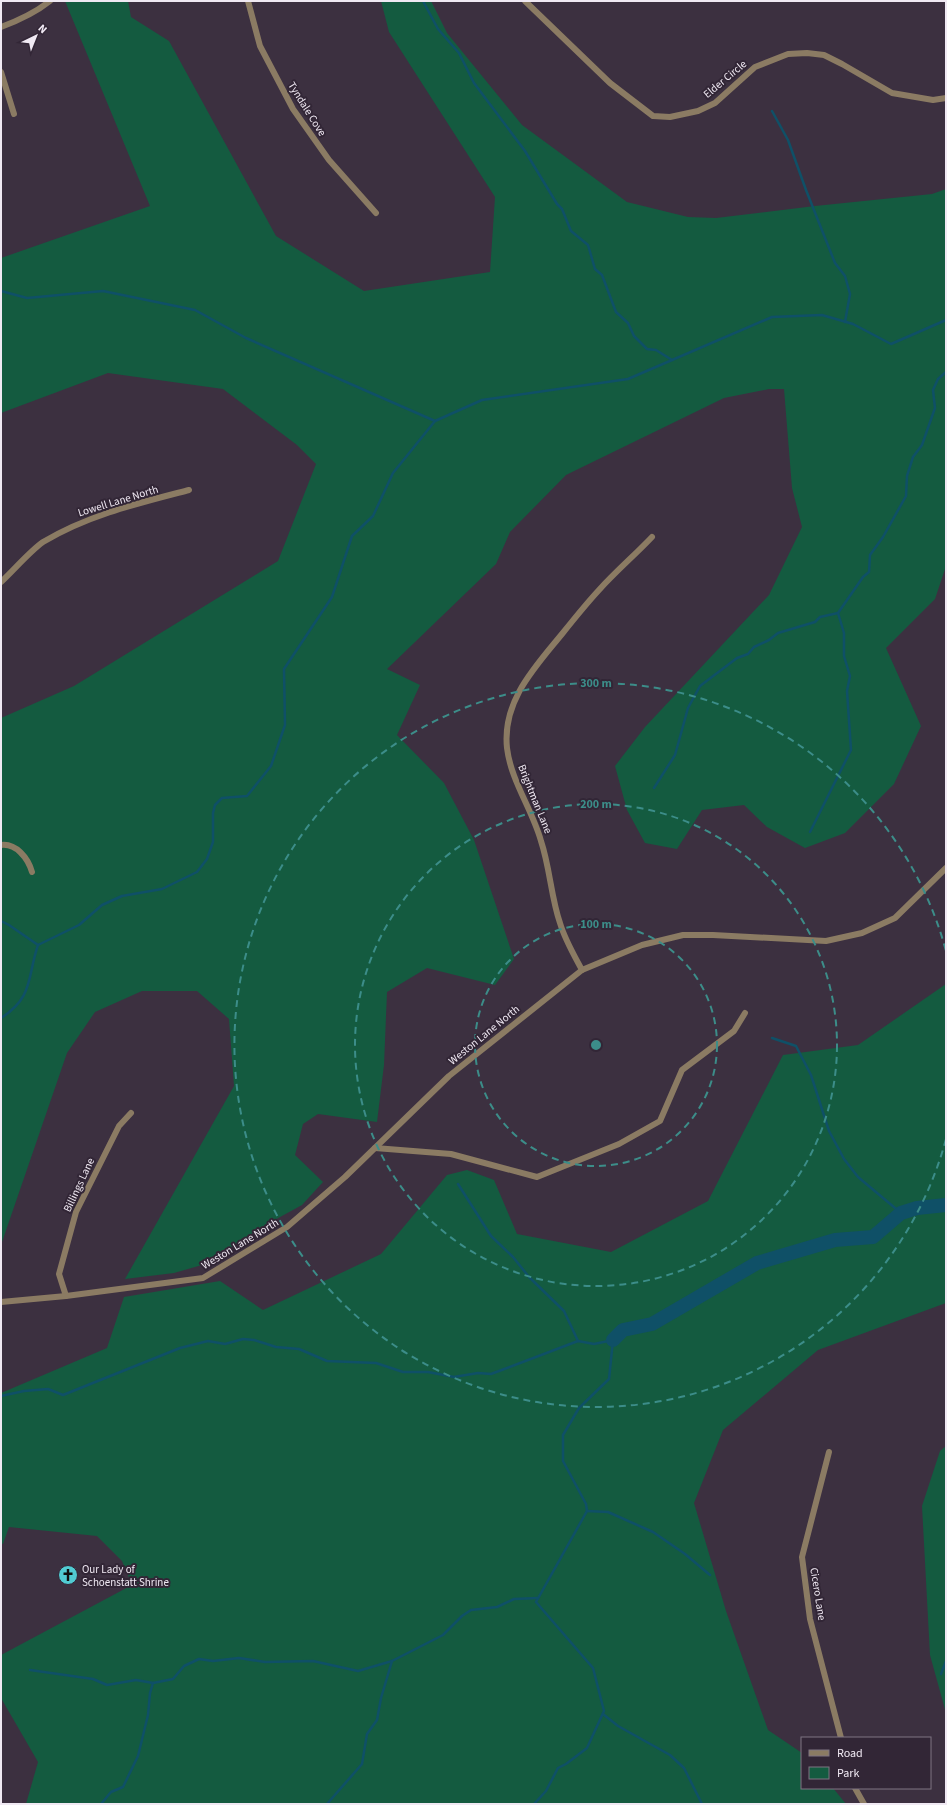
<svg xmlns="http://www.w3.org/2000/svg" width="947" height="1805" viewBox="0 0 947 1805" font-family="'Source Sans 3',sans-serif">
<rect width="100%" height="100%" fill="#3c3040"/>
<g fill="#145b40">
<path d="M65,1H128L131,17L169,41L276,236L364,291L490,272L495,197L389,32L381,1H431L447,33L522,125L627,202L688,217L716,218L815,206L932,194L946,189V566L935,599L886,648L921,726L894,784L845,833L805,848L767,827L744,805L702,810L677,849L645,843L627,810L615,766L645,727L769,595L802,527L792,488L784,389H769L724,398L566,475L510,532L496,564L387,669L420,685L397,735L444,783L474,840L514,959L495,985L427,968L387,992L384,1065L377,1122L318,1114L303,1124L295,1155L323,1182L302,1205L260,1228L209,1263L174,1273L125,1279L234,1086L229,1019L197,991H142L95,1012L67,1053L2,1242L1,1241V718L74,686L278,561L316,464L297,445L223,389L108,373L1,413V258L150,206Z"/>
<path d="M946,984V1303L818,1350L723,1430L694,1503L726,1611L768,1730L802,1753V1788H833L846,1804H26L38,1762L1,1698V1655L132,1585L122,1561L97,1536L9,1527L3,1544L1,1543V1393L107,1348L124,1297L220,1281L263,1310L381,1254L447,1175L467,1170L494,1180L517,1234L611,1252L708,1201L783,1055L858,1045Z"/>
<path d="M946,1446V1713L930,1655L922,1506L940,1451Z"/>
</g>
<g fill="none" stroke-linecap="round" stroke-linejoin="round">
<g stroke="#0f5067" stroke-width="2.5">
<path d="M423,1L438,29L459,53L474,83L525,151L557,204L562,209L571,231L588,245L595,269L602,275L616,312L628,323L634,336L647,349L656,350L672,360"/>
<path d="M772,111L788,140L806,190L835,263L845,276L850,294L845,322"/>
<path d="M1,291L27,298L103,291L195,310L246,338L435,421L482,400L628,379L772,317L822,315L853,324L891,344L946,320"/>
<path d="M654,788L675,755L688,708L700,686L737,658L748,654L754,647L769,640L778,633L815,622L820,617L838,613"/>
<path d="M810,832L851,750L847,691L850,676L844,656V633L838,613L863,577L869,572L870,555L883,537L906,496L907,476L913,457L922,445L935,408L933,390L938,379L946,372"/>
<path d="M1,921L9,925L38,945L79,925L102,905L122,896L162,889L197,872L207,859L213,842V813L215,805L222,798L247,796L271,766L285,725L284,669L332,597L352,536L373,516L393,473L435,421"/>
<path d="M1,1018C34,997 27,977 38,945"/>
<path d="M772,1038L796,1046L811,1075L829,1131L844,1159L858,1177L901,1213"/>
<path d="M458,1184L491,1236L513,1257L529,1277L564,1311L578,1341"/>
<path d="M1,1396L24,1391L48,1389L63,1395L180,1348L208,1341L225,1344L243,1339L254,1340L276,1347L299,1349L327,1361L376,1363L403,1372H428L454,1377L478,1373L491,1374L578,1341L594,1344L613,1340L609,1379L579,1408L563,1435V1461L586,1504L587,1511L536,1602L593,1668L604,1711L587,1748L566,1764L558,1768L546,1791L534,1804"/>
<path d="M587,1511L608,1512L653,1532L685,1554L710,1575"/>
<path d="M30,1670L93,1679L107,1685L136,1680L153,1683"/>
<path d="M941,1674L946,1661"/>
<path d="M603,1714L618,1726L670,1755L684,1768L702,1804"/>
<path d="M101,1804L111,1792L123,1787L138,1756L148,1715L150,1693L153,1683L173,1679L184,1666L199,1659L213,1661L239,1658L265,1662L313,1661L358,1671L392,1661L443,1635L462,1616L471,1610L497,1607L514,1599L538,1598"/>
<path d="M327,1804L362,1764L367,1734L377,1720L381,1698L392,1661"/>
</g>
<path stroke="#0f5067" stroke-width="14" d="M613,1340L623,1330L652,1324L757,1263L835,1240L873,1237L901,1213L917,1208L946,1205"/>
<g stroke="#8b7b63" stroke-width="6">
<path d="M248,1L260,46L293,109L329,160L376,213"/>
<path d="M525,1L610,83L653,116L670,117L698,111L715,103L755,67L788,54L807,53L824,55L842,64L892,93L933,100L946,98"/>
<path d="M1,27C20,20 35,13 50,1"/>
<path d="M1,72L14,114"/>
<path d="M1,582C13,571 30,551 43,542C88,515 139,503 189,490"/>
<path d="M1,845C16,843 28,858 32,872"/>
<path d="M582,970C574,955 565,940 560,923C551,897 550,868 541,841C532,809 511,781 507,748C502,701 535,667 562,634C574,619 586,604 599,590C616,571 635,555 652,537"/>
<path d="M375,1148L451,1154L537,1177L619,1144L660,1121L682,1070L734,1031L745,1013"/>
<path d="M66,1296L59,1274L76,1212L119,1126L131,1113"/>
<path d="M1,1302L66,1296L203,1278L287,1227L345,1177L449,1076L582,970L642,945L683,935H713L826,941L862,933L895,918L946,868"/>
<path d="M829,1452L802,1557L810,1619L841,1738"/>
<path d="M855,1788L864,1804"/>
</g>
</g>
<g fill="none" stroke="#3c8d89" stroke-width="2" stroke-dasharray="7 5">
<circle cx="596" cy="1045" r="121"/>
<circle cx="596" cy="1045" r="241"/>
<path d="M946 1139A362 362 0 1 1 946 951"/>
</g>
<defs>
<g id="church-disc" transform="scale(1)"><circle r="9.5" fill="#51ccd3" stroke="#322636"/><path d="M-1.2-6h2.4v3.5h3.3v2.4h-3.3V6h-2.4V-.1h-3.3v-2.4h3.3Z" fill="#111"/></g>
</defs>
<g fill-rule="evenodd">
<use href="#church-disc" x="68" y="1575"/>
</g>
<g text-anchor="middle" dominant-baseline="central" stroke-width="4" stroke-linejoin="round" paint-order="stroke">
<g font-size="11" fill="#f0e9f3" stroke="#322636">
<text transform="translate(725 79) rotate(-40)">Elder Circle</text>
<text transform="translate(307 109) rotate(58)">Tyndale Cove</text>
<text transform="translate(118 501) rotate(-17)">Lowell Lane North</text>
<text transform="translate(535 799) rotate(68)">Brightman Lane</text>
<text transform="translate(484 1035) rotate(-39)">Weston Lane North</text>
<text transform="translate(79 1185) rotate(-65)">Billings Lane</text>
<text transform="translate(240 1244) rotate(-31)">Weston Lane North</text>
<text transform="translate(818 1594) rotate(81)">Cicero Lane</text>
</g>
<g font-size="11" fill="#f0e9f3" stroke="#322636" text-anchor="start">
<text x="82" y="1569">Our Lady of<tspan x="82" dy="13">Schoenstatt Shrine</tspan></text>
</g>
</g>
<circle cx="596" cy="1045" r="6" fill="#3c8d89" stroke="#322636" stroke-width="2"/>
<g font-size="12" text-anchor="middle" font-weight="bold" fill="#3c8d89" stroke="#322636" stroke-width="4" stroke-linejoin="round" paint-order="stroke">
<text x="596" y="687">300 m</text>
<text x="596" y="808">200 m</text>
<text x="596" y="928">100 m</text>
</g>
<rect width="947" height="1805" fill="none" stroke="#f0e9f3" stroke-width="4"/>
<rect x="801" y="1737" width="130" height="52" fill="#322636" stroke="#7e7482"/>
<rect x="809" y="1750" width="20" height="6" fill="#8b7b63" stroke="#7e7482"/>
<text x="837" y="1757" font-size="12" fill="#f0e9f3">Road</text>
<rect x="809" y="1767" width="20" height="12" fill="#145b40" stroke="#7e7482"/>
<text x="837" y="1777" font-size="12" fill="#f0e9f3">Park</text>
<g transform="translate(36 36) rotate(43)" stroke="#322636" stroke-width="3" paint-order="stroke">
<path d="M0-3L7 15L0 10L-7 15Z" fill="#f0e9f3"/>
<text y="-6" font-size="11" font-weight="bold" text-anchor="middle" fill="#f0e9f3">N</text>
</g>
</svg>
